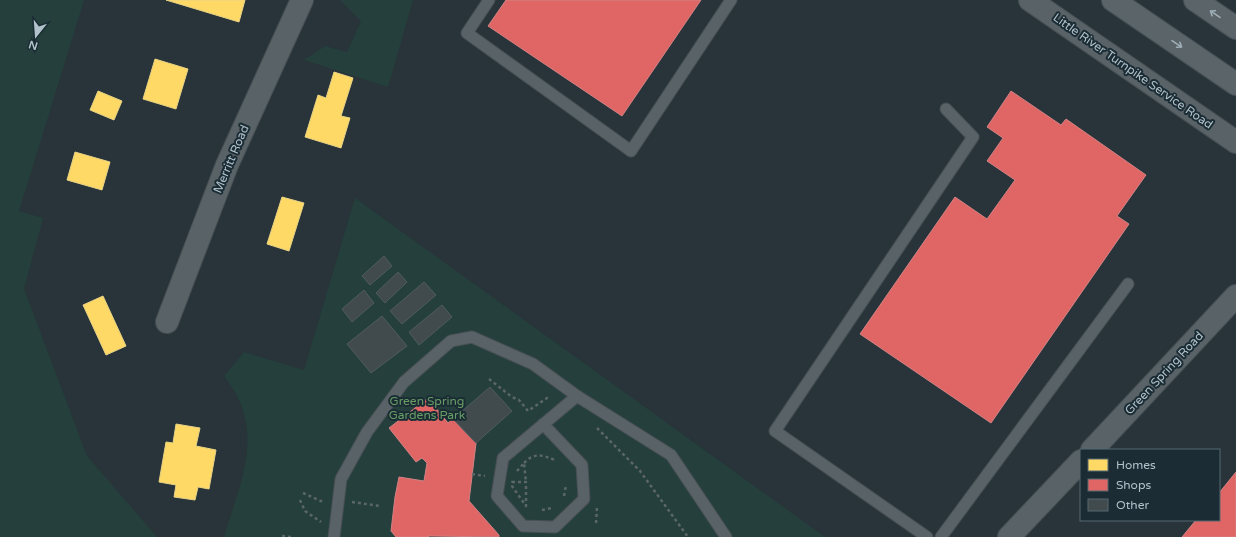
<svg xmlns="http://www.w3.org/2000/svg" width="1236" height="537" viewBox="0 0 1236 537" font-family="'Varela Round',sans-serif">
<rect width="100%" height="100%" fill="#283439"/>
<g fill="#243f3c">
<path d="M0,0H84L19,211L43,218L24,289L87,456L157,537H0Z"/>
<path d="M340,0H413L388,87L304,60L325,46L347,52L361,21Z"/>
<path d="M355,198L825,537H224C241,479 267,430 224,376L244,352L304,370Z"/>
</g>
<g fill="#ffd966" stroke="#e8d284">
<path d="M166,0H245L239,22Z"/>
<path d="M155,59L188,69L176,109L143,99Z"/>
<path d="M334,72L353,78L341,116L350,118L341,148L305,137L318,95L326,98Z"/>
<path d="M98,91L122,101L114,120L90,110Z"/>
<path d="M75,152L110,162L102,190L67,180Z"/>
<path d="M282,197L304,203L289,251L267,244Z"/>
<path d="M103,296L126,346L106,355L83,305Z"/>
<path d="M176,424L200,428L196,446L216,450L209,489L198,487L195,500L174,497L176,485L159,482L166,442L173,443Z"/>
</g>
<g fill="#e06666" stroke="#d28284">
<path d="M506,0H701L622,116L488,26Z"/>
<path d="M1011,91L1061,125L1066,119L1146,175L1117,216L1129,224L991,423L860,334L955,197L987,219L1015,180L987,161L1003,138L987,127Z"/>
<path d="M428,398L448,423L453,419L476,443L469,501L499,535V537L429,536L428,537H396L391,531L395,497L399,477L424,481L427,463L422,458L416,462L389,428Z"/>
<path d="M1236,472V537H1182L1196,520H1219V493Z"/>
</g>
<g fill="#414b4e" stroke="#505b61">
<path d="M384,256L392,266L370,285L362,276Z"/>
<path d="M398,272L407,282L385,303L376,293Z"/>
<path d="M424,282L436,295L402,324L390,311Z"/>
<path d="M364,290L374,303L352,322L342,309Z"/>
<path d="M442,305L452,317L419,345L409,332Z"/>
<path d="M382,316L407,346L371,373L347,344Z"/>
<path d="M490,387L512,411L476,443L453,419Z"/>
</g>
<g fill="none" stroke-linecap="round" stroke-linejoin="round">
<g stroke="#474f54" stroke-width="13">
<g id="service">
<path d="M489,0L467,33L631,151L731,0"/>
<path d="M543,424L582,465L584,499L555,527L523,526L497,496L503,458L577,396L671,455L726,537"/>
<path d="M334,537L341,479L367,432L404,382L451,341L472,337L533,364L577,396"/>
<path d="M927,537L775,431L973,137L946,109"/>
<path d="M941,537L1128,284"/>
</g>
</g>
<g stroke="#474f54" stroke-width="24">
<g id="minor">
<path d="M1030,0L1236,142"/>
<path d="M167,322L227,165L302,0"/>
<path d="M1092,450L1236,296"/>
<path d="M1009,537L1081,461"/>
</g>
</g>
<g stroke="#455056" stroke-width="24">
<g id="primary">
<path d="M1113,0L1236,84"/>
<path d="M1195,0L1236,28"/>
</g>
</g>
<g stroke="#5b6669" stroke-width="2.5" stroke-dasharray="3 3" stroke-linecap="butt">
<path d="M489,379L512,397L519,400L528,411L547,398L550,399"/>
<path d="M597,428L640,471L688,537"/>
<path d="M524,463C535,452 542,455 555,460"/>
<path d="M517,471L524,463L526,482"/>
<path d="M472,474L485,476"/>
<path d="M512,482H526V506L512,486Z"/>
<path d="M303,493L323,502"/>
<path d="M564,496L566,485"/>
<path d="M300,500L305,511L321,522"/>
<path d="M352,502L380,506"/>
<path d="M542,510L552,508"/>
<path d="M596,523L597,507"/>
<path d="M282,536L291,537"/>
</g>
<use href="#service" stroke="#586267" stroke-width="11"/>
<use href="#minor" stroke="#586267" stroke-width="22"/>
<use href="#primary" stroke="#5b6469" stroke-width="22"/>
</g>
<defs><path id="oneway-shaft" d="M-6 0H5M1.5-3L5.5 0L1.5 3" fill="none" stroke-width="1.6" stroke-linecap="round" stroke-linejoin="round"/></defs>
<g stroke="#a0afb7">
<use href="#oneway-shaft" transform="translate(1215 14) rotate(-146)"/>
<use href="#oneway-shaft" transform="translate(1177 44) rotate(34)"/>
</g>
<g text-anchor="middle" dominant-baseline="central" stroke-width="4" stroke-linejoin="round" paint-order="stroke">
<g font-size="12" fill="#b1c2cb" stroke="#1b2c35">
<text transform="translate(1133 71) rotate(35)">Little River Turnpike Service Road</text>
<text transform="translate(231 159) rotate(-67)">Merritt Road</text>
<text transform="translate(1164 373) rotate(-47)">Green Spring Road</text>
</g>
<g font-size="12" fill="#689e66" stroke="#1b2c35">
<text x="427" y="401">Green Spring<tspan x="427" dy="14">Gardens Park</tspan></text>
</g>
</g>
<rect x="1080" y="449" width="140" height="72" fill="#1b2c35" stroke="#576871"/>
<rect x="1088" y="459" width="20" height="12" fill="#ffd966" stroke="#576871"/>
<text x="1116" y="469" font-size="12" fill="#b1c2cb">Homes</text>
<rect x="1088" y="479" width="20" height="12" fill="#e06666" stroke="#576871"/>
<text x="1116" y="489" font-size="12" fill="#b1c2cb">Shops</text>
<rect x="1088" y="499" width="20" height="12" fill="#414b4e" stroke="#576871"/>
<text x="1116" y="509" font-size="12" fill="#b1c2cb">Other</text>
<g transform="translate(36 36) rotate(197)" stroke="#1b2c35" stroke-width="3" paint-order="stroke">
<path d="M0-3L7 15L0 10L-7 15Z" fill="#b1c2cb"/>
<text y="-6" font-size="11" font-weight="bold" text-anchor="middle" fill="#b1c2cb">N</text>
</g>
</svg>
